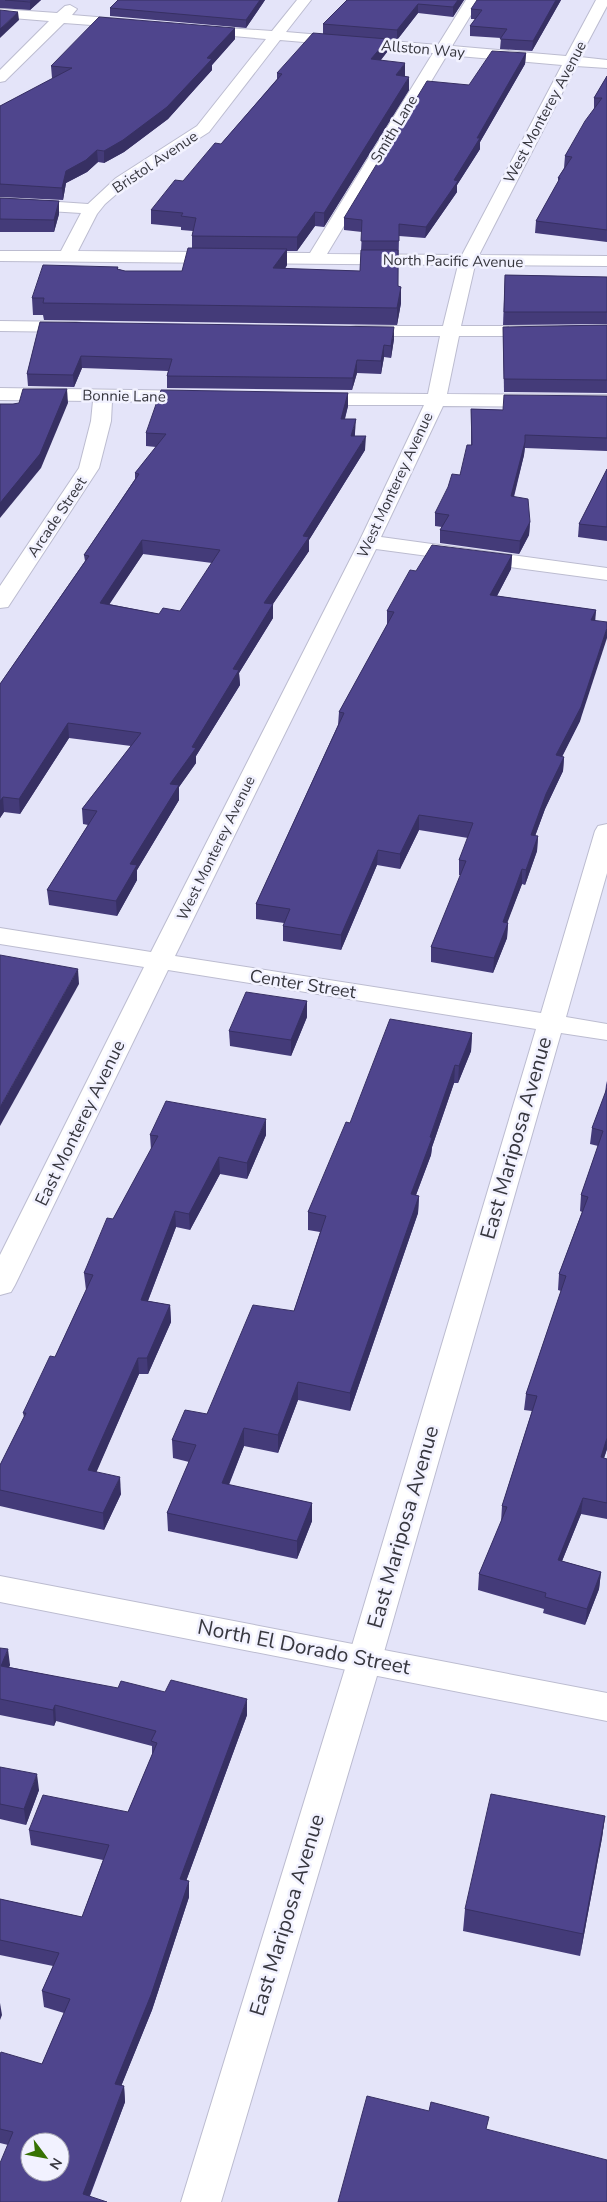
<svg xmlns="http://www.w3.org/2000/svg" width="607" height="2202" viewBox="0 0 607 2202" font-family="'Nunito Sans',sans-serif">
<rect width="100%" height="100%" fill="#e4e4f9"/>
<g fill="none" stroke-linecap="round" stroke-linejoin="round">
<g stroke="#bcbcd0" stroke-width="2">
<g id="minor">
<path d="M297,0H311L286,32L438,45L466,0H480L452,46L566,56L596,0H607V6L580,57L607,60V68L576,66L479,255L607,256V266L475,265L461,326H607V336H459L447,394L607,395V407L443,406L381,537L607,568V580L376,549L175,956L541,1013L595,831L598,826L607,824V873L566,1017L607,1024V1040L561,1033L382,1659L221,2202H181L348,1659L536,1029L168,970L15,1285L11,1292L0,1295V1255L144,967L0,944V928L151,952L359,542L424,405H311L304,403L302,399L304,395L311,393L428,394L440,336H356L350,335L347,331L350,327L356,326H443L458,265L0,261V251H61L81,213L0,208V198L88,204L116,178L197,126L266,39L198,33L191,29L193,26L272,31ZM280,40L433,53L310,253L78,251L97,214L105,204L128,184L209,132ZM447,55L562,65L462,255L327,254Z"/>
<path d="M70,5L77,9L72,15L133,20L140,24L133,28L64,23L5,81L0,82V70L49,21L0,17V9L57,13L65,6Z"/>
<path d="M0,321L76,322L82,323L85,327L82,331L76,332L0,331Z"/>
<path d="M0,388L196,391L203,393L205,397L203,401L196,403L112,401L111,421L99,468L8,607L0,608V586L79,468L91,421L93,401L0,400Z"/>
</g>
</g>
<g stroke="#bcbcd0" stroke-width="2">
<path id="major" d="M0,1576L607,1693V1721L0,1602Z"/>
</g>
<use href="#minor" fill="#fff" fill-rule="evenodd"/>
<use href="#major" fill="#fff" fill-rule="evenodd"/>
</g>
<g fill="#443b79" fill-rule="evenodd">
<path d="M0,0H41L30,10L0,8Z"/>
<path d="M118,0H265L246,28L110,16V8Z"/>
<path d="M346,0H464L453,17L418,13L397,40L384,39L387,52L381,60L405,76L409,90L324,227L315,226L297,251H287V265L285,269L360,271L362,232L344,230V218L469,85L526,53L525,64L480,142V149L457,185V192L425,238L399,236L398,286L401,287V303L397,325L44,320L43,315H33L32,298L118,267V269L125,271H182L192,248V236L193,231L181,230V227L151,224V210L183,181L221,144L277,79V73L323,34V24L347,0Z"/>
<path d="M561,0L532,51L500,49L501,38L470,36V26L475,19H471V9Z"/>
<path d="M235,28V39L212,65V70L168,119L124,152L104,163L98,162L87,172L66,183L63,200L0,197V106L54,78H52L51,66Z"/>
<path d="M607,76V242L535,233L536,221L558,182V178L564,168L565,156L594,109V98Z"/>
<path d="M0,198L59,201V214L54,232H0Z"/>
<path d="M505,275L607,277V324L503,325Z"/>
<path d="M40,322L394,339L391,358L384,357L381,374L357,373L352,390L167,388V376L168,371L82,368L74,387L28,386L27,374Z"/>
<path d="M607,325V393L504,392L503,339V327Z"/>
<path d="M348,393V406L345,419L355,433V436L365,450L309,540V551L273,604V618L239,673L240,685L196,756V763L179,787V800L137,870V880L117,916L49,905L47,890L88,825L83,824L82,809L131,746L69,738L20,814L4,812L0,818V684L85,561L84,555L135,479V473L156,447L146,446V433ZM143,554L212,563L180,611L159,614L109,604Z"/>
<path d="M607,396V451L525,448L524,455L514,497L530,522L529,535L519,554L440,543V530L442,527L435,526V513L460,475L471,445V409L503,410Z"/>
<path d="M607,469V541L578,537L579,524Z"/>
<path d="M512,555L511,569L497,596L596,610L580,721L562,757H564L563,771L545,809L535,836H538L537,851L525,885L522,884L507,922L508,923L507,938L493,973L431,962V947L461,875H459V860L468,838L419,830L400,869L377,865L341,950L283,941V926L284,923L256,919V904L338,725L339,712L387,625V611L416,571Z"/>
<path d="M307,1001V1017L291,1056L230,1046L229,1031Z"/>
<path d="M472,1033L471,1051L458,1083H454L432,1147L431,1155L416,1195L419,1196L418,1213L350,1411L298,1400L278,1453L244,1446L229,1485L312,1503V1521L297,1559L168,1531L167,1513L189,1462L173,1458L172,1440L207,1414L294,1311L320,1232L308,1230V1212L350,1123Z"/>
<path d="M607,1081V1449L604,1458L607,1459V1519L581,1514L562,1561L601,1572L599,1589L585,1625L543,1613L544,1609L478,1590L479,1574L501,1522L502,1506L532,1411L524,1410L526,1394L561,1291L558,1290L559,1274L582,1212L580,1211L581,1195L598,1146L590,1144L592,1128L605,1094L606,1085Z"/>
<path d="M150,1135H266L247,1179L220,1174L190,1230L176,1227L148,1301L170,1305L171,1322L148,1374H139L96,1472L121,1494L104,1530L0,1506V1465L24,1417L23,1413L55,1357L86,1290L84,1273L113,1219L151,1150Z"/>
<path d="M0,1648L10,1665L9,1667L247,1715L186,1881L189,1897L152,2010L121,2086H124L125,2102L90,2196L0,2202L8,2145L0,2143V2054L42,2064L64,2013L44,2007L42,1991L53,1966L0,1955V1899L82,1917L103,1860L31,1845L29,1830L128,1812L152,1755V1746L56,1721L54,1726L0,1715Z"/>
<path d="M0,1767L39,1790L26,1825L0,1819Z"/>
<path d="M605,1816L602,1838L580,1956L463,1931L465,1909Z"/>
</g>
<g fill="#373063">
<path d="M31,0H41L30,10V2Z"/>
<path d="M260,0H265L246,28V20Z"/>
<path d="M458,0H464L453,17V7Z"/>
<path d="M556,0H561L532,51L533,41Z"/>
<path d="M418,4V13L397,40V30Z"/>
<path d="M18,12L19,20L0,38V29Z"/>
<path d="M235,28V39L212,65V70L168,119L124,152L104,163V151L207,58Z"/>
<path d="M388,39L387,52L371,72V59Z"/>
<path d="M526,53L525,64L480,142V149L457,185V192L425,238L426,227L454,180L477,138Z"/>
<path d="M405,63V76L395,89L396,75Z"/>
<path d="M409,77V90L324,227V213Z"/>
<path d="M97,150L98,162L87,172L66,183L63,200L62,188L66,171Z"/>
<path d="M59,201V214L54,232V220Z"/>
<path d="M315,212V226L297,251V237Z"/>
<path d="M287,249V265L273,285V268Z"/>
<path d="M401,287V303L397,325V308Z"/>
<path d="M394,327V339L391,358V346Z"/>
<path d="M384,345V357L381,374V361Z"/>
<path d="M81,356L82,368L74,387L73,375Z"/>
<path d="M357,360V373L352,390L353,378Z"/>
<path d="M67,389L68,403L41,468L0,518V503Z"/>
<path d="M348,393V406L341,432V419Z"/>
<path d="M356,419L355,433L351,449V436Z"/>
<path d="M366,436L365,450L309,540V551L264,617V603L303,536Z"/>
<path d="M525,442L524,455L510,510L511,496Z"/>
<path d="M530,522L529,535L519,554L520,541Z"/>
<path d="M142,540L143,554L101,617L100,603Z"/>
<path d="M512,555L511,569L490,609V595Z"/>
<path d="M273,604V618L239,673L240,685L196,756V763L179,787V800L137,870V880L117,916L116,901L130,864L170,784L192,747L233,669Z"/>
<path d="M596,610L595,624L591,620Z"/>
<path d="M607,628V638L580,721L555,770L556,755Z"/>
<path d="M68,723L69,738L20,814L19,799Z"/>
<path d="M564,757L563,771L545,809L530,850L531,835L546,794Z"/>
<path d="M3,797L4,812L0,818V801Z"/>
<path d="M419,815V830L400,869V854Z"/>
<path d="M538,836L537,851L525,885L526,870Z"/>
<path d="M378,850L377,865L341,950V935Z"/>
<path d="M522,869V884L502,937L503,922Z"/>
<path d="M508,923L507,938L493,973L494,958Z"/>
<path d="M78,969L79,984L0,1126V1107Z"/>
<path d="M307,1001V1017L291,1056V1040Z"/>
<path d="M472,1033L471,1051L458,1083L459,1066Z"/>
<path d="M455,1065L454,1083L432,1147L431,1155L410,1211L411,1194Z"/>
<path d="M266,1119V1135L247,1179V1163Z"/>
<path d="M219,1157L220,1174L190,1230L189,1214Z"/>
<path d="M419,1196L418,1213L350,1411V1393Z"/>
<path d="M175,1211L176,1227L142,1316L141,1300Z"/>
<path d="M170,1305L171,1322L148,1374L147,1358Z"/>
<path d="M138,1358L139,1374L90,1487L88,1470Z"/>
<path d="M298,1382V1400L278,1453V1435Z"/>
<path d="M244,1428V1446L222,1501V1483Z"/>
<path d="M607,1438V1449L599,1473L601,1457Z"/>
<path d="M120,1477L121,1494L104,1530L103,1513Z"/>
<path d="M583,1498L581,1514L556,1576L558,1560Z"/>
<path d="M312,1503V1521L297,1559V1541Z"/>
<path d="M601,1572L599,1589L585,1625L587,1609Z"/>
<path d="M8,1649L10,1665L3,1681L1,1666Z"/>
<path d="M247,1699V1715L181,1895L180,1879Z"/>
<path d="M55,1705L56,1721L54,1726L53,1710Z"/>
<path d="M37,1774L39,1790L26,1825L24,1809Z"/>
<path d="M605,1816L602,1838L580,1956L583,1934Z"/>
<path d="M189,1881V1897L152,2010L116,2099L115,2084Z"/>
<path d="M0,2003L2,2015L0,2020Z"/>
<path d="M124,2086L125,2102L87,2202L83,2194Z"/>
</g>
<g fill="#4f458d" stroke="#373063" fill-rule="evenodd">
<path d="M5,0H31L30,2Z"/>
<path d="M118,0H260L246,20L110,8Z"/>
<path d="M347,0H458L453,7L418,4L397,30L323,24Z"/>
<path d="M477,0H556L533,41L500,39L507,29L470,26L482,10L471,9Z"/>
<path d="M0,10L18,12L0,29Z"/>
<path d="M99,17L235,28L207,58L212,59L167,107L123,140L104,151L97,150L86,160L66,171L62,188L0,184V106L72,68L51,66Z"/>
<path d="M313,33L388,39L371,59L405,63L396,75L409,77L324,213L315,212L297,237L192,236L196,218L181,216L183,213L151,210L175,180L183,181L215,143L221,144L282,74L277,73Z"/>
<path d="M492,51L526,53L477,138H480L454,180L458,181L426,227L399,224V241H361L362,220L344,218L427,81L469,85Z"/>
<path d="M607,76V230L536,221L560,178H558L572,157L565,156L585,121L602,98H594Z"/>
<path d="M0,198L59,201L54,220L0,219Z"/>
<path d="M188,248L287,249L273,268L360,271L361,250H398V286L401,287L397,308L43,303L44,298H32L43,265L118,267L117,269L125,271H182Z"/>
<path d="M505,275L607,277V312H504Z"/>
<path d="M40,322L394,327L391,346L384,345L381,361L357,360L353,378L167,376L172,359L81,356L73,375L27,374Z"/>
<path d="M607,325V380L504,379L503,327Z"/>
<path d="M23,389H67L40,454L0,503V404H13L19,403Z"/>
<path d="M161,390L348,393L341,419H356L351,436H366L303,536L309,537L264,603L273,604L233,669L239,670L192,747L196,748L170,784L179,785L130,864L137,865L116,901L47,890L97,811L82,809L141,733L68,723L19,799L3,797L0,801V684L89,556L84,555L139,474L135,473L166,434L146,433ZM142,540L220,550L180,611L163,608L159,614L100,603Z"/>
<path d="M504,395L607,396V438L525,435V442L511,496L528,499L530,522L520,541L440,530L449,515L435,513L448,487L452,474L460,475L467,445H472L471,409L503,410Z"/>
<path d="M607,469V527L579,524Z"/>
<path d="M432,545L512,555L490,595L596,610L591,620L607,622V628L581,707L556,755L564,757L546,794L531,835L538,836L526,870L522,869L503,922L508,923L494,958L431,947L466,861L459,860L473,823L419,815L400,854L378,850L341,935L283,926L290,909L256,904L344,713L339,712L394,612L387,611L410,570L416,571Z"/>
<path d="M0,955L78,969L0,1107Z"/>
<path d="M246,992L307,1001L291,1040L229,1031Z"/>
<path d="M390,1019L472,1033L459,1066L455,1065L430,1137L432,1138L411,1194L419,1196L350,1393L298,1382L278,1435L244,1428L222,1483L312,1503L297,1541L167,1513L196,1445L172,1440L185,1410L207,1414L253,1305L294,1311L326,1216L308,1212L346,1122L350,1123Z"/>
<path d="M607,1088V1438L601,1457L607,1459V1503L583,1498L558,1560L601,1572L587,1609L545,1597L546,1593L479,1574L507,1507L502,1506L537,1396L526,1394L566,1276L559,1274L588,1197L581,1195L603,1131L592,1128Z"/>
<path d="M166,1101L266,1119L247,1163L219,1157L189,1214L175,1211L141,1300L170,1305L147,1358H138L88,1470L120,1477L103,1513L0,1490V1465L26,1413H23L50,1356L55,1357L93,1275L84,1273L107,1218L113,1219L158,1136L150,1135Z"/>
<path d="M0,1648L8,1649L1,1666L118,1688L121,1681L165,1692L171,1680L247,1699L180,1879L189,1881L151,1995L115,2084L124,2086L83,2194L107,2202H0V2163L13,2132L0,2129V2054L1,2052L42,2064L70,1999L42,1991L59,1953L0,1940V1899L82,1917L109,1845L29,1830L43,1795L128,1812L157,1743L151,1741L156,1731L55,1705L53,1710L0,1699ZM30,2142H60V2172H30Z"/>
<path d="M0,1767L37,1774L24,1809L0,1804Z"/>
<path d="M491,1794L605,1816L583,1934L465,1909Z"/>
<path d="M367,2096L429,2111L431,2102L489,2117L486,2129L607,2160V2202H338Z"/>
</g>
<g text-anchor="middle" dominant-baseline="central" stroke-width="5" stroke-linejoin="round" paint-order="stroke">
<g font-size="15" fill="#37373f" stroke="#f2f2ff">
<text transform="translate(423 49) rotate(5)">Allston Way</text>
<text transform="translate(545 112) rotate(-62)">West Monterey Avenue</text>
<text transform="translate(394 129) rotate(-59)">Smith Lane</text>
<text transform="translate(155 162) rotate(-34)">Bristol Avenue</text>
<text transform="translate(453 261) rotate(1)">North Pacific Avenue</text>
<text transform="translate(124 396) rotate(1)">Bonnie Lane</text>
<text transform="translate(395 485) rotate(-65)">West Monterey Avenue</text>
<text transform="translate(57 517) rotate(-56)">Arcade Street</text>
<text transform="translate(216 848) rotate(-64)">West Monterey Avenue</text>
</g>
<g font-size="18" fill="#37373f" stroke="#f2f2ff">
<text transform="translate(303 984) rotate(9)">Center Street</text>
<text transform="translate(80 1123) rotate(-64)">East Monterey Avenue</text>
</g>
<g font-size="21" fill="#37373f" stroke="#f2f2ff">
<text transform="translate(516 1138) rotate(-74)">East Mariposa Avenue</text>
<text transform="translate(403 1527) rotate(-74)">East Mariposa Avenue</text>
<text transform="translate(304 1647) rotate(11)">North El Dorado Street</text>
<text transform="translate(287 1915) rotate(-73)">East Mariposa Avenue</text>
</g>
</g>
<g transform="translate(45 2157) rotate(122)"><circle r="24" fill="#f2f2ff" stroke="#a7a7b2"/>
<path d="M0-4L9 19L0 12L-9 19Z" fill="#377203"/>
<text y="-8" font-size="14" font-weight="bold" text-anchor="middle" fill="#37373f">N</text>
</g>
</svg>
